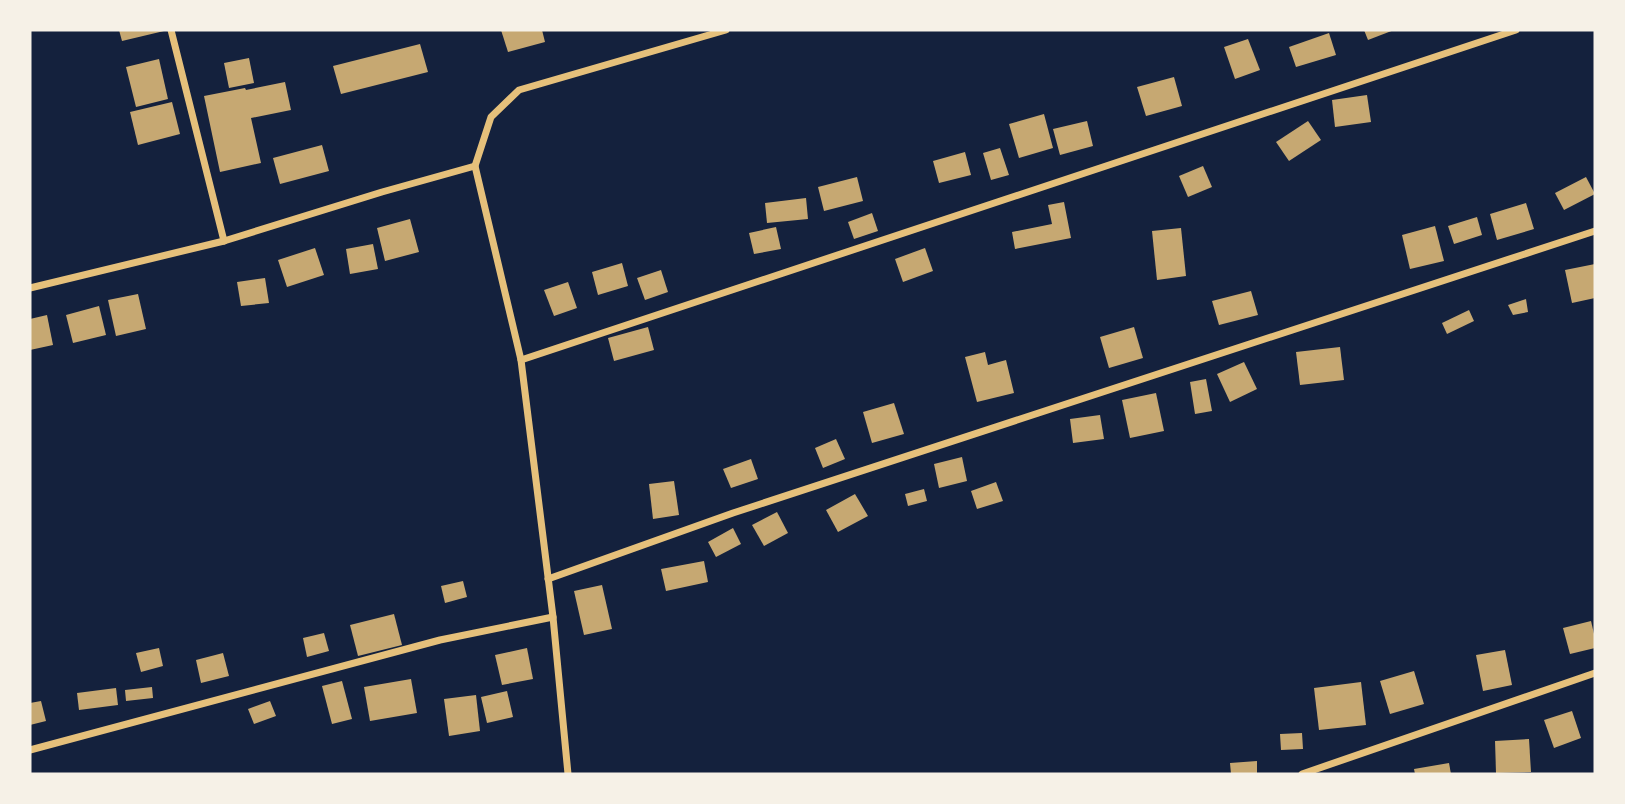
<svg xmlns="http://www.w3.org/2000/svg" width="1625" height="804" viewBox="0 0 1625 804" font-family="Montserrat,sans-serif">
<rect width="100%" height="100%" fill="#14213d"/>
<g fill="#c6a872">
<path d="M119,30H164V31L122,41Z"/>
<path d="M501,30H542L545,42L508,52Z"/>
<path d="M1364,30H1394L1368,40Z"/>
<path d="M1329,33L1336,55L1296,67L1289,47Z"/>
<path d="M1248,39L1260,70L1235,79L1224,47Z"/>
<path d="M420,44L428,72L341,94L333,66Z"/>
<path d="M249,58L254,83L229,88L224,63Z"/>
<path d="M159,59L168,99L136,107L126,67Z"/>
<path d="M1174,77L1182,106L1146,116L1137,87Z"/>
<path d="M285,82L291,110L251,118L261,163L220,172L204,96L245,88L246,90Z"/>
<path d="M1367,95L1371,122L1335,127L1332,100Z"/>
<path d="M172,102L180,134L138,145L130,112Z"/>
<path d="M1044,114L1053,148L1019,158L1009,124Z"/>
<path d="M1087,121L1093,146L1060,155L1053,129Z"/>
<path d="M1308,121L1321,140L1289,161L1276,142Z"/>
<path d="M322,145L329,171L280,184L273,158Z"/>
<path d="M1000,148L1009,175L991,180L983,153Z"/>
<path d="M965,152L971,175L939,183L933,161Z"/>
<path d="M1203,166L1212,187L1188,197L1179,176Z"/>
<path d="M857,177L863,201L824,211L818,187Z"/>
<path d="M1586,177L1595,194L1564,210L1555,193Z"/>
<path d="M806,198L808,219L767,223L765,203Z"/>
<path d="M1064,202L1071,238L1015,249L1012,232L1052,224L1048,205Z"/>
<path d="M1526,203L1534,229L1497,240L1490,214Z"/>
<path d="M872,213L878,231L854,239L848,222Z"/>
<path d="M1477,217L1482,235L1454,244L1448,226Z"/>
<path d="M410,219L419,252L385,261L377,228Z"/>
<path d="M1435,226L1444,261L1410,269L1402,235Z"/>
<path d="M776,227L781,249L754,254L749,233Z"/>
<path d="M1181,228L1186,276L1157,280L1152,231Z"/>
<path d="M373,244L378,269L350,274L346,249Z"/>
<path d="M315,248L324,275L287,287L278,260Z"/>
<path d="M925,248L933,271L903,282L895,259Z"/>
<path d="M622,263L628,286L598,295L592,272Z"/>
<path d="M1595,264V298L1572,303L1565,270Z"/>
<path d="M661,270L668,292L645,300L637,278Z"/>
<path d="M265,278L269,303L241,306L237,282Z"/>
<path d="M568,282L577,308L554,316L544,290Z"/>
<path d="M1251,291L1258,315L1219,325L1212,301Z"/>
<path d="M138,294L146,329L116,336L108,300Z"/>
<path d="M1526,299L1528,312L1513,315L1508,305Z"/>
<path d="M99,306L106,335L73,343L66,315Z"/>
<path d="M1469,310L1474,321L1447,334L1442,323Z"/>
<path d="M47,315L53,345L30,350V319Z"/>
<path d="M648,327L654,350L614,361L608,338Z"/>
<path d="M1134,327L1143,358L1109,368L1100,337Z"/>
<path d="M1340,347L1344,380L1300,385L1296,352Z"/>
<path d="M985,352L988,365L1006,360L1014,393L977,402L965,357Z"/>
<path d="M1244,362L1257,389L1230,402L1217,374Z"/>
<path d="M1206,379L1212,411L1195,414L1190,382Z"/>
<path d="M1156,393L1164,431L1130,438L1122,400Z"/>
<path d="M894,403L904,434L872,443L863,412Z"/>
<path d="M1100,415L1104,439L1073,443L1070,419Z"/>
<path d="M836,439L845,459L823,468L815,448Z"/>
<path d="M962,457L967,481L939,488L934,464Z"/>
<path d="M751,459L758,479L731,488L723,469Z"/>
<path d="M674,481L679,515L653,519L649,484Z"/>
<path d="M996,482L1003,501L977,509L971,491Z"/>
<path d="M924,489L927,501L908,506L905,494Z"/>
<path d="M855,494L868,516L838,532L826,510Z"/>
<path d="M777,512L788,533L764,546L752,525Z"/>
<path d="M733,528L741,544L716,557L708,542Z"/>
<path d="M704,561L708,582L666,591L661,569Z"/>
<path d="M463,581L467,597L445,603L441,586Z"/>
<path d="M602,585L612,629L584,635L574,591Z"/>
<path d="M394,614L402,645L358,656L350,625Z"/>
<path d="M1591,621L1595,638V648L1570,654L1563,628Z"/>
<path d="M324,633L329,651L307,657L303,638Z"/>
<path d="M159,648L163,666L141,672L136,653Z"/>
<path d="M527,648L533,679L502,685L495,655Z"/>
<path d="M1505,650L1512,685L1483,691L1476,655Z"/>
<path d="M223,653L229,676L201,683L196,660Z"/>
<path d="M1414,671L1424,704L1390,714L1380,681Z"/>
<path d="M411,679L417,713L370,721L364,687Z"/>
<path d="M342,681L352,719L332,724L322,686Z"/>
<path d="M1361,682L1366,725L1319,730L1314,688Z"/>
<path d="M152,687L153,698L126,701L125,690Z"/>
<path d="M116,688L118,705L79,710L77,693Z"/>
<path d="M507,691L513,717L487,723L481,697Z"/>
<path d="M476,695L480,731L449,736L444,699Z"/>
<path d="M41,701L46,721L30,725V703Z"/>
<path d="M270,701L276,716L254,724L248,709Z"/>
<path d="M1572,711L1581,738L1554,748L1544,720Z"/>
<path d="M1302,733L1303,749L1281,750L1280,734Z"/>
<path d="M1529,739L1531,772L1496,773L1495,741Z"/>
<path d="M1257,761V774H1231L1230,763Z"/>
<path d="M1449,763L1451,774H1415L1414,769Z"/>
</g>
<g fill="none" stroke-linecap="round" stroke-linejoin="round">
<g stroke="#e5c07b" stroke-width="7">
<path d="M171,30L224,241"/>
<path d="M30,288L224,241L382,192L475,166"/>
<path d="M521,360L1516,30"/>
<path d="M548,579L733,513L1595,231"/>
<path d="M30,750L440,640L553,617"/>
<path d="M568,774L553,617L521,360L475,166L491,117L519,90L726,30"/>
<path d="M1302,774L1595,673"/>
</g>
</g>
<rect width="1625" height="804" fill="none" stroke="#f6f1e7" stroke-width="63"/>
</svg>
